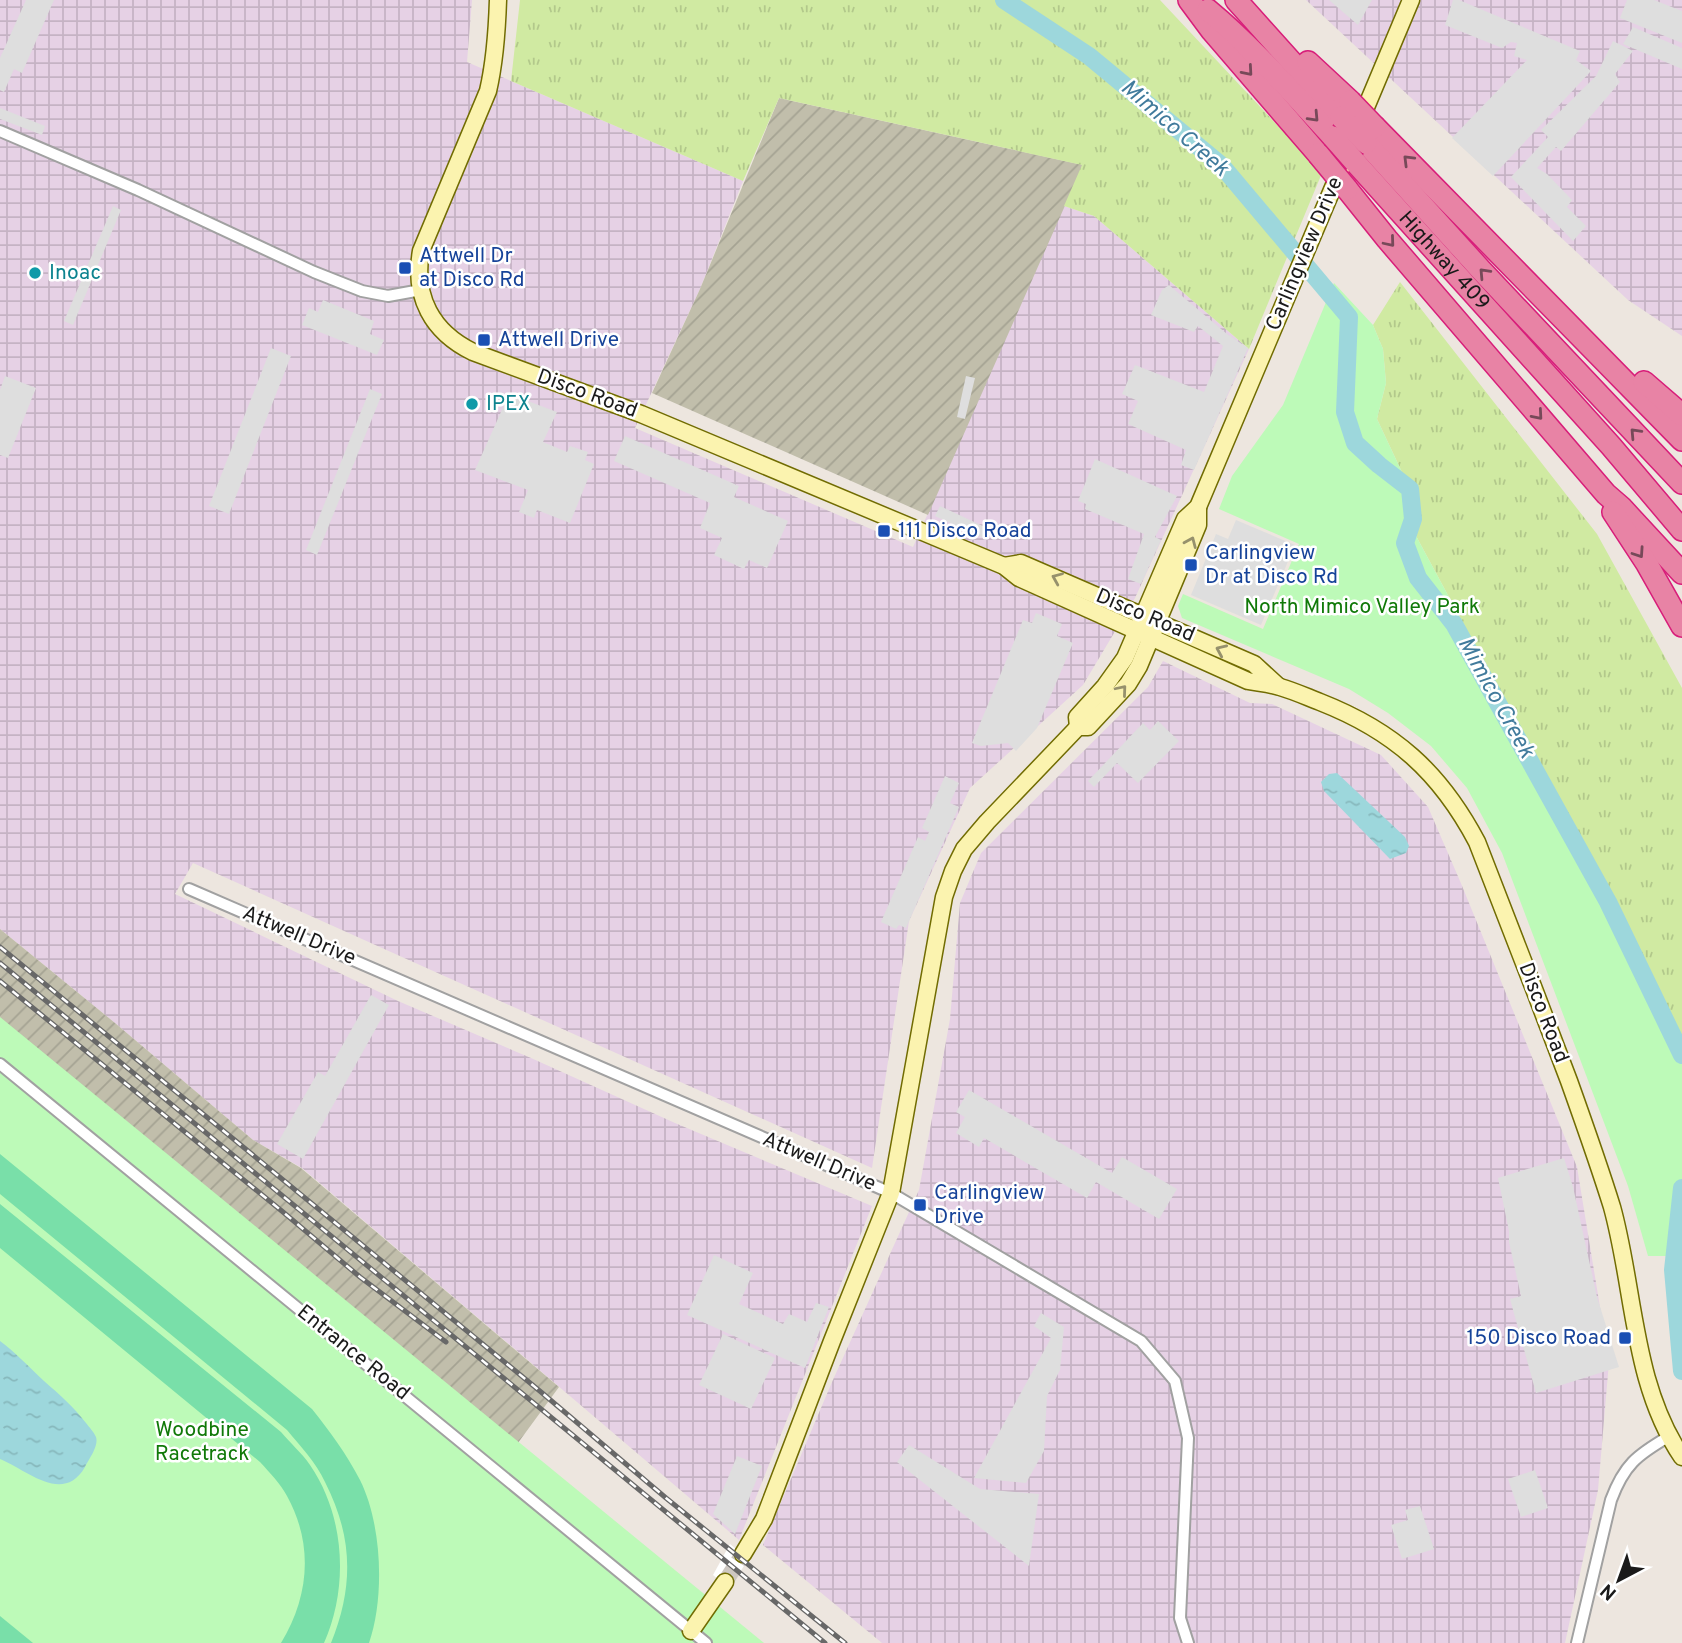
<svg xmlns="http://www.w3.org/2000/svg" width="1682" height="1643" viewBox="0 0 1682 1643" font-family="Overpass,sans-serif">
<defs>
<pattern id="industrial-grid" width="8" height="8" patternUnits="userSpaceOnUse" patternTransform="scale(1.75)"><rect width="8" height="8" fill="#e6d1e5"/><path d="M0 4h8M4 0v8" fill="none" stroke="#c5b3c4"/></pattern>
<pattern id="construction-furrows" width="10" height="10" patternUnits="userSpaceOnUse" patternTransform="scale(1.75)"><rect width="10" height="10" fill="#c1beab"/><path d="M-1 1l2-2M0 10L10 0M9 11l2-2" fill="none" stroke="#a5a393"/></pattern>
<pattern id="grass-tufts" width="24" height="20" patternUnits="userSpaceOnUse" patternTransform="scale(1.75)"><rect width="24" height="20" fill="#d0eaa2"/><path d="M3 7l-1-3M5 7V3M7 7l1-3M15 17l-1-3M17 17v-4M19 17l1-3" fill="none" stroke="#b2c88b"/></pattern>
<pattern id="water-ripples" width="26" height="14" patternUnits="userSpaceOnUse" patternTransform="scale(1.75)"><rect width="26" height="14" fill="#9dd7dc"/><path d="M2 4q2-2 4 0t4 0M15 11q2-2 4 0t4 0" fill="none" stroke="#87b8bc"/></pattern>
</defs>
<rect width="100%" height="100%" fill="#ede6df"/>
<g fill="url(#industrial-grid)">
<path d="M0,0H472L467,62L743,181L700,289L635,428L913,547L1064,206L1094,216L1249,349L1135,598L1083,685L970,788L909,921L872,1168L193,863L175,894L398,1001L531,1058L675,1123L872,1206L739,1540L302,1168L253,1140L115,1023L0,929Z"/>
<path d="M1306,0H1682V336L1628,300Z"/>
<path d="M1163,661L1250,703L1272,704L1381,755L1428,807L1460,881L1577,1167L1609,1362L1598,1490L1565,1643H882L763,1545L832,1382L919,1190L950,1019L960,903L981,853L1148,687Z"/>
</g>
<g fill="url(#construction-furrows)">
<path d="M779,98L1083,165L928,515L652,393L700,289Z"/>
<path d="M0,929L115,1023L253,1140L301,1168L559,1387L457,1526L0,1145Z"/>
</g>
<g fill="url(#grass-tufts)">
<path d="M520,0H1160L1322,173L1249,349L1094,216L1064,206L1082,165L779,98L743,181L511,81Z"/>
<path d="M1400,282L1597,534L1682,688V1052L1513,716L1415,534L1408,485L1377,419L1386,383L1383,349L1373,325Z"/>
</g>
<g fill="#bdfab8">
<path d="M1334,283L1373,325L1383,349L1386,383L1377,419L1408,485L1415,534L1513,716L1525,742L1514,738L1525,762L1682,1055V1197L1675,1209L1671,1256H1648L1628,1186L1502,853L1467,788L1431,746L1388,713L1349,689L1182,618L1178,606L1183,594L1263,629L1299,544L1219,509L1232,476L1283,405Z"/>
<path d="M0,1017L764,1643H0Z"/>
</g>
<g fill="#79dfa9">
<path d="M0,1154L312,1409C331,1433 346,1453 360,1480C382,1524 385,1597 369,1643H331C354,1586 353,1537 325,1482C316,1462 300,1446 287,1430L0,1194Z"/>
<path d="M0,1204L281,1432C290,1443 302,1453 310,1465C345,1516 349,1587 324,1643H281C309,1597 314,1545 287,1496C280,1483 270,1473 260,1462L0,1248Z"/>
<path d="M0,1616L33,1643H0Z"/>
</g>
<g fill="#dedede">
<path d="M26,0H54L22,73L14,69L4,92L0,90V58Z"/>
<path d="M1329,0H1372L1358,25Z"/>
<path d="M1453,0H1459L1580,51L1576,60L1591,71L1493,176L1452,138L1527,60L1514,56L1517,43L1511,42L1502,48L1445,25Z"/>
<path d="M1627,0H1654L1682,11V43L1620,18Z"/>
<path d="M1633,27L1682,48V69L1623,44Z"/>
<path d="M1613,41L1633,51L1615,74L1620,82L1561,151L1556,147L1537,168L1547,174L1572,200L1567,207L1586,226L1573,241L1511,177L1548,137L1541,130L1596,76Z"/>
<path d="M0,108L45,126L42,135L0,119Z"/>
<path d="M113,206L121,210L73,325L64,321Z"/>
<path d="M1169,285L1227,334L1248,348L1194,470L1181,465L1186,450L1128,424L1138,401L1122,394L1135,365L1204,392L1223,346L1198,326L1194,332L1151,315L1162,290Z"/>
<path d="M323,300L374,321L370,334L384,340L377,355L302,325L309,308L318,312Z"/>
<path d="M271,348L291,356L229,514L209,506Z"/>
<path d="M5,376L36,388L8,458L0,455V390Z"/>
<path d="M966,376L975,378L965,419L957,417Z"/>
<path d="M370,389L382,394L317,555L306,550Z"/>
<path d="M509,394L557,412L543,442L567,452L570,446L588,452L585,460L594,464L570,523L537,510L534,518L519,512L528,490L475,470Z"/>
<path d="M625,436L739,486L734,497L788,521L767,568L749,560L744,569L714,555L722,538L700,528L710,503L614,461Z"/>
<path d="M1095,459L1177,496L1155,537L1161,540L1141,584L1128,579L1144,534L1085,509L1086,504L1078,501Z"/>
<path d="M940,506L987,528L983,538L935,516Z"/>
<path d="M1236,520L1295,545L1261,625L1191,595L1216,534L1228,539Z"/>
<path d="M1036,613L1062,624L1057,636L1073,643L1037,728L1016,751L1008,743L981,746L972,743L1023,620L1032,623Z"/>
<path d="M1158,721L1179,741L1138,783L1117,763L1094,787L1088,781L1143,723L1150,730Z"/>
<path d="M945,776L959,783L950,803L959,807L906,928L899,925L896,929L881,922L918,837L925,841L929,832L922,828Z"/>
<path d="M371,995L389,1005L303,1159L277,1144L318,1072L325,1076Z"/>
<path d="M969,1090L1112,1173L1122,1157L1177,1189L1159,1219L1096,1182L1087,1198L984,1138L979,1147L956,1133L965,1117L956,1112Z"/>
<path d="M1564,1158L1573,1187L1597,1297L1619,1367L1536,1393L1510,1299L1521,1296L1509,1242V1231L1498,1178Z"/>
<path d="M714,1255L753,1273L739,1304L783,1324L789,1314L807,1322L816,1303L829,1307L805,1368L687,1315Z"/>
<path d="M1041,1313L1064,1327L1060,1370L1047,1396L1044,1451L1026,1483L974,1478L1051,1338L1034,1326Z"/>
<path d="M723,1334L775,1358L751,1409L699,1385Z"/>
<path d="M909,1445L980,1489L1039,1494L1029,1566L897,1462Z"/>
<path d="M737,1456L762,1466L735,1534L713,1514Z"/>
<path d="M1535,1470L1548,1508L1521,1517L1508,1479Z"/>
<path d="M1420,1506L1434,1549L1402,1559L1391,1525L1408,1520L1405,1510Z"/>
</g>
<g fill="url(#water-ripples)">
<path d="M1337,773L1405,837L1409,846L1406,853L1390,859L1324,791L1321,782L1329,774Z"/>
<path d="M0,1341C16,1353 29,1367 44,1381C60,1395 73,1406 86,1423C89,1427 94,1432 96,1437C99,1446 89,1459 85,1467C63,1505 27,1470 0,1459Z"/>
</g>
<path fill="#fff" d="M730,1544L748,1559L730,1589L713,1575Z"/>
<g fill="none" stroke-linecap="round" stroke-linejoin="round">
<g stroke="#9dd7dc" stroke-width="18">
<path d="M1004,0L1089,56L1222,166L1349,317L1345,412L1355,443L1379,465L1410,489L1413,519L1405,543L1418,578L1454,624L1608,902L1682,1055"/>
<path d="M1682,1188L1673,1270L1682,1371"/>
</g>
<path stroke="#cdc7c1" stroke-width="16" stroke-dasharray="16 8" stroke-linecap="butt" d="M725,1582L743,1554"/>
<g stroke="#a1a1a1" stroke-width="14">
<g id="street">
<path d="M0,131L138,190L314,272L362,291L388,296L421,290"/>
<path d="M189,889L891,1193L1141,1341L1175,1381L1188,1438L1180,1618L1188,1643"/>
<path d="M0,1064L706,1643"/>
<path d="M1577,1643L1611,1500C1624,1465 1637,1455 1668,1437"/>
</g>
</g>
<g stroke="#716c02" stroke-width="19">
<g id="secondary">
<path d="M498,0C497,31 495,61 488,91L421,251C413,297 432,332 473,352L641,414L1004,566L1019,578L1248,681C1259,683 1270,684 1280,687C1294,691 1307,697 1320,702C1394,731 1440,772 1477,842C1508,922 1539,1001 1569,1081C1584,1123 1599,1165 1612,1207C1635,1290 1632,1383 1682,1457"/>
<path d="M1359,124L1411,0"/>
<path d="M1004,566L1021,563L1254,664L1278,686"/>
<path d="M1078,727L1077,717L1105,686L1125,658L1185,519L1198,507L1351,145"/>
<path d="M743,1554L764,1519L832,1341L891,1193L944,897L953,871L964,849L987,822L1078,727H1088L1128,684L1139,666L1198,525V507"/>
<path d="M691,1631L725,1582"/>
</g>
</g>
<g stroke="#d81e7a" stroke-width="24">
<g id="highway">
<path d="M1189,0L1212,31L1318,154"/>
<path d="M1236,0L1341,117"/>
<path d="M1208,10C1254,48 1293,94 1333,137"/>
<path d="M1308,62L1350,101"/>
<path d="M1375,127L1682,440"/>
<path d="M1366,143L1481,270L1682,483"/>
<path id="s1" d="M1355,162L1611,446L1682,530"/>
<path d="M1347,189L1387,239L1606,494L1621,507L1682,573"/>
<path d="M1644,382L1682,415"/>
<path d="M1613,512L1647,564L1682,626"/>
</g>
</g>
<use href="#street" stroke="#fff" stroke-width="10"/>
<use href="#secondary" stroke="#fbf3af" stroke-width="16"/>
<use href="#highway" stroke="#e883a5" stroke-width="21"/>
<g stroke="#686868" stroke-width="5">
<g id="rail">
<path d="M0,947L541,1392L666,1498L845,1643"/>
<path d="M0,963L825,1643"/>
<path d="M0,981L283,1212L360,1277L446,1342"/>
</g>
</g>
<use href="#rail" stroke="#fff" stroke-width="2.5" stroke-dasharray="8" stroke-linecap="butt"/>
<g stroke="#d81e7a" stroke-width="24" stroke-linecap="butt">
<g id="highway-bridge">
<path d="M1350,101L1375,127"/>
<path d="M1341,117L1366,143"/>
<path d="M1333,137L1355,162"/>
<path d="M1318,154L1347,189"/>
</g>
</g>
<use href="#highway-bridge" stroke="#e883a5" stroke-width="21"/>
</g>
<defs><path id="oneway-chevron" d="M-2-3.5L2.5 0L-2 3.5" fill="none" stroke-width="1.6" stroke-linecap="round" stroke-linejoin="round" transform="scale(1.75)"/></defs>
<g stroke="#774959">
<use href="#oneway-chevron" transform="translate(1248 71) rotate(49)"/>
<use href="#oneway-chevron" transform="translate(1314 117) rotate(47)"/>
<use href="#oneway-chevron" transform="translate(1408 160) rotate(-135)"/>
<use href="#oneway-chevron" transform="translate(1390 242) rotate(50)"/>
<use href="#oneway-chevron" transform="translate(1484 273) rotate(-133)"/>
<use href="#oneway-chevron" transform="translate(1538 415) rotate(49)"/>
<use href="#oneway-chevron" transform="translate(1635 433) rotate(-133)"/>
<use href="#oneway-chevron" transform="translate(1639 553) rotate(56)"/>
</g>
<g stroke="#96916c">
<use href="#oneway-chevron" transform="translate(1191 542) rotate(-67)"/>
<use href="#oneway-chevron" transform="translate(1057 578) rotate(-157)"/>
<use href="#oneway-chevron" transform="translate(1221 650) rotate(-156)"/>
<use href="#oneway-chevron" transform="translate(1122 690) rotate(-50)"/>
</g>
<g fill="#1a4fb4" stroke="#fff" stroke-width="2.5">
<rect x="398" y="261" width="14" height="14" rx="3.5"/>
<rect x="477" y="333" width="14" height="14" rx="3.5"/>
<rect x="877" y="524" width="14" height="14" rx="3.5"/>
<rect x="1184" y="558" width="14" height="14" rx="3.5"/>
<rect x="913" y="1198" width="14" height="14" rx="3.5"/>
<rect x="1618" y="1331" width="14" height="14" rx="3.5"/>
</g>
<g fill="#0f9aa8" stroke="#fff" stroke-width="2.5">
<circle cx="35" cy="273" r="7"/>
<circle cx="472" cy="404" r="7"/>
</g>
<g text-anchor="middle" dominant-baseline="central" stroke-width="5" stroke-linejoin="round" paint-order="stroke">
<g font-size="21" fill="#1a1a1a" stroke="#fff">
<text transform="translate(1305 254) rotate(-67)">Carlingview Drive</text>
<text stroke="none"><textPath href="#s1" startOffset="133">Highway 409</textPath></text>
<text transform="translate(587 394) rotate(20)">Disco Road</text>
<text transform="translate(1145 616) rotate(23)">Disco Road</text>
<text transform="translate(299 936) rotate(23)">Attwell Drive</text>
<text transform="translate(1543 1013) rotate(69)">Disco Road</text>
<text transform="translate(819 1162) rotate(23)">Attwell Drive</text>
<text transform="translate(353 1353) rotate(39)">Entrance Road</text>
</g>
<g font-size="21" fill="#164399" stroke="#fff" text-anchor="start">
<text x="419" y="256">Attwell Dr<tspan x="419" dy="24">at Disco Rd</tspan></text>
<text x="498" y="340">Attwell Drive</text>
<text x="898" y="531">111 Disco Road</text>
<text x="1205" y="553">Carlingview<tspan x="1205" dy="24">Dr at Disco Rd</tspan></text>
<text x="934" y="1193">Carlingview<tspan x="934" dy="24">Drive</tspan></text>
<text x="1611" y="1338" text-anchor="end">150 Disco Road</text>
</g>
<g font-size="21" fill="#0d838f" stroke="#fff" text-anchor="start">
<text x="49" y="273">Inoac</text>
<text x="486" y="404">IPEX</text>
</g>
<g font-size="21" fill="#107908" stroke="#fff">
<text x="1362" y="607">North Mimico Valley Park</text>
<text x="202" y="1430">Woodbine<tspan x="202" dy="24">Racetrack</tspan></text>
</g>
<g font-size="23" font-style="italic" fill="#417b9c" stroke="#fff">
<text transform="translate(1174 129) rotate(41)">Mimico Creek</text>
<text transform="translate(1495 698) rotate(61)">Mimico Creek</text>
</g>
</g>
<g transform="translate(1619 1580) rotate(221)" stroke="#ffffff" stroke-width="5" paint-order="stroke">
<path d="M0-5L12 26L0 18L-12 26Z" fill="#1a1a1a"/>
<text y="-10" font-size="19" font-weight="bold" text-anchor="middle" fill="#1a1a1a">N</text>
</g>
</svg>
